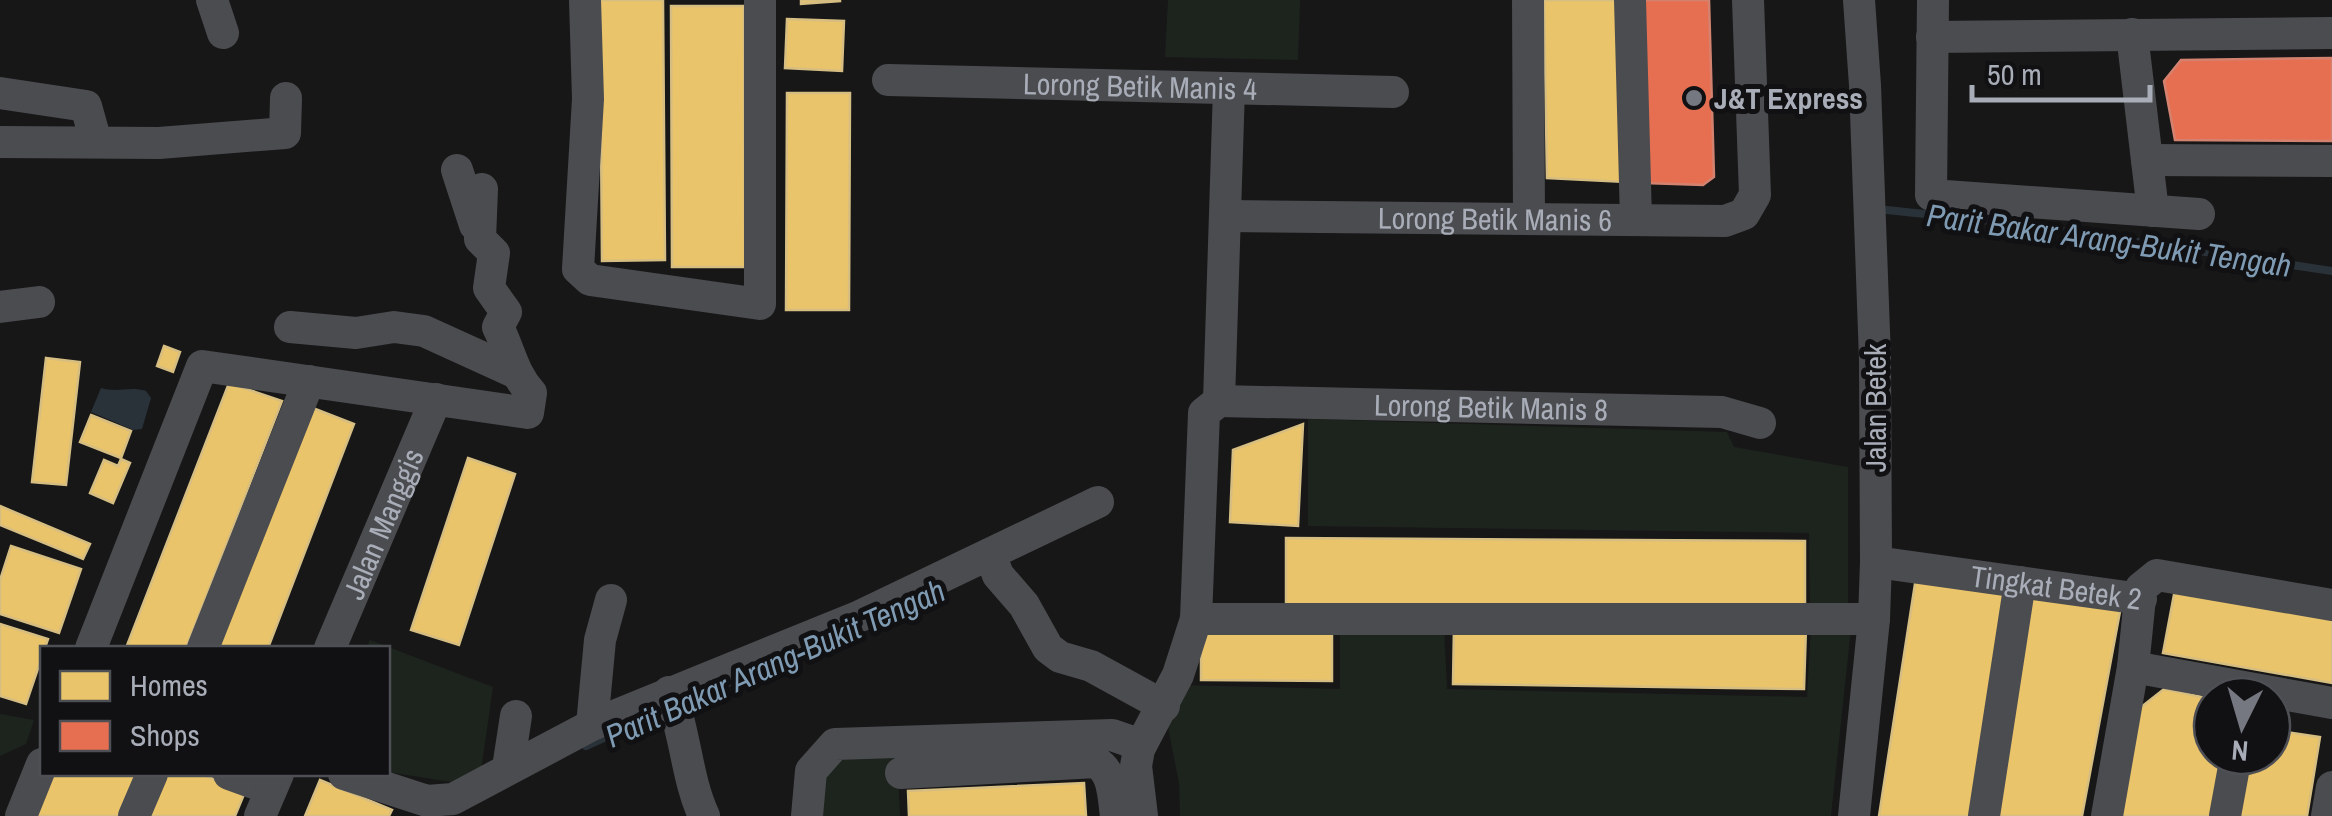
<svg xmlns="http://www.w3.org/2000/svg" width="2332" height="816" viewBox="0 0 2332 816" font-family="'Archivo Narrow',sans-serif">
<rect width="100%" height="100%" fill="#171717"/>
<g fill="#1d241e">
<path d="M1168,0H1300L1298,60L1165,57Z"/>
<path d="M1308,419L1727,432L1734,447L1848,467V612H1810L1809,533L1308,526Z"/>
<path d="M1340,625H1444L1447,689L1807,697L1811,626L1851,628L1831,816H1180L1179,783L1165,712L1178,685L1340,689Z"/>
<path d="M370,640L493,687L481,771L464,784L388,772V648H366Z"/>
<path d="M0,714L34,720L26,744L0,756Z"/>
<path d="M897,754L900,816H817L821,776L844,755Z"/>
</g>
<path fill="#2a3239" d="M101,388C117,393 130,386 146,391L151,398L142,429L133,430L91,412Z"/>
<g fill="#e9c46a" stroke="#d6bd81" stroke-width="2.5">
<path d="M600,0H663L665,260L602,261Z"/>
<path d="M801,0H840V1L801,4Z"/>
<path d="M1544,0H1620L1625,182L1547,178Z"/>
<path d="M671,6H744L745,267H672Z"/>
<path d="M787,19L844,21L842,71L785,68Z"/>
<path d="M787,93H850L849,310H786Z"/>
<path d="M164,346L180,352L173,372L157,366Z"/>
<path d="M46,358L80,362L66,485L32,482Z"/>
<path d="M229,383L282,401L186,648H126Z"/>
<path d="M305,405L354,424L268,648H212Z"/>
<path d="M91,415L131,431L121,458L80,442Z"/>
<path d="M1303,424L1298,526L1230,522L1233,450Z"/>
<path d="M468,458L515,474L459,645L411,630Z"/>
<path d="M121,459L130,463L113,503L90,493L104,460L118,466Z"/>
<path d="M0,506L90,544L83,559L0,525Z"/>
<path d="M1286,538L1805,541V609L1286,606Z"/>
<path d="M11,546L81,569L59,633L0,614V580Z"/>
<path d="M1917,571L2012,586L1975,816H1879Z"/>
<path d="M2176,584L2332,611V683L2163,653Z"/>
<path d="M2024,593L2121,606L2082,816H1990Z"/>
<path d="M0,624L48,639L26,704L0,696Z"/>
<path d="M1454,625L1806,628L1804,689L1453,684Z"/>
<path d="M1201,627L1332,628V681L1201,680Z"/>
<path d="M2164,689L2212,699V756H2227L2216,816H2121L2140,708Z"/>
<path d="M2272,730L2320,737L2307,816H2232L2242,756H2272Z"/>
<path d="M52,774H136L118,816H34Z"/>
<path d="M166,774H201L245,792L235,816H148Z"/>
<path d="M320,780L392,810L389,816H305Z"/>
<path d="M1084,783L1086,816H909L908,791Z"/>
</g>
<g fill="#e76f51" stroke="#d48270" stroke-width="2.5">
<path d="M1638,0H1709L1714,177L1703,185L1645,183Z"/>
<path d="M2332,58V141L2175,140L2164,81L2181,60Z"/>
</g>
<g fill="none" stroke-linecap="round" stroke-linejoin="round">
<g stroke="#2a3239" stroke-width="8">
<path d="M1887,210L2019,224L2332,271"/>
<path d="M586,746L619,731"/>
</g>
<g stroke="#4b4c50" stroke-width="32">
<path d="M212,0L223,33"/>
<path d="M585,0L588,99L578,269L590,280L760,304V0"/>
<path d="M1528,0L1529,219"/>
<path d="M1630,0L1636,220"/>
<path d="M1933,0L1931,195L2199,214"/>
<path d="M2132,34L2153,211"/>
<path d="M1932,37L2332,33"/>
<path id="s1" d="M888,80L1393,92"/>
<path d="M0,93L86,106L96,142"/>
<path d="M0,142L159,143L285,133L286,98"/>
<path d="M2147,160L2332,161"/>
<path d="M457,170L475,225"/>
<path id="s2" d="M1225,216L1725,221L1744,214L1755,195L1748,0"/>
<path d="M0,307L39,302"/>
<path d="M290,327L356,333L394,327L424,331L514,372"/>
<path id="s3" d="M1219,401L1722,412L1760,423"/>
<path d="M1219,401L1229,88"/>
<path d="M990,554L998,575L1024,605L1048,648L1060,657L1091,666L1164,706"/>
<path id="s4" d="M1876,562L2141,599"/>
<path d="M1196,619H1874"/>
<path d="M91,648L202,366L528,413L531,393C513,373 510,351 498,327L506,312L489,288L494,253L480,239L482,189"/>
<path d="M203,648L309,381"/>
<path id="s5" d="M330,648L436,399"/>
<path d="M2133,667L2332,703"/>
<path d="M669,692C686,732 686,777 704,816"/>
<path d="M592,725L600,640L611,600"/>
<path d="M508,768L516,716"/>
<path d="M901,773L1096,762C1114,773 1113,796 1116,816"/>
<path d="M229,774L271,789"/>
<path d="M344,774L427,801L453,799L592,725L860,616L1098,502"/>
<path d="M21,816L42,764"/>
<path d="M134,816L152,774"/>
<path d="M260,816L278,774"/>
<path d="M807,816L811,771L835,744L1112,735L1141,745"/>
<path d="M1142,816L1136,766L1139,749L1178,675L1196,619L1204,413L1219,401"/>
<path d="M1854,816L1874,619L1876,562L1875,359L1865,85L1859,0"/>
<path d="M1984,816L2020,582"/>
<path d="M2107,816L2133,667L2141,588L2157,575L2332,605"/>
<path d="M2225,816L2236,756"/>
<path d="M2327,816L2332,787"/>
</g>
</g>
<circle fill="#757880" stroke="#111113" stroke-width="4" cx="1694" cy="98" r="10"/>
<g text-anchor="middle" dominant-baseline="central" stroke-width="10" stroke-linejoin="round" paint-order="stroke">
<g font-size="30" fill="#a8adb8" stroke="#111113">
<text stroke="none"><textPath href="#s1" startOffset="252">Lorong Betik Manis 4</textPath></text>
<text stroke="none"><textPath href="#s2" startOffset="270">Lorong Betik Manis 6</textPath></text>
<text stroke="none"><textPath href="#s3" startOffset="272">Lorong Betik Manis 8</textPath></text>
<text transform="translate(1875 408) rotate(-90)">Jalan Betek</text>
<text stroke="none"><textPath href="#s5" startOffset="135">Jalan Manggis</textPath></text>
<text stroke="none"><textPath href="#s4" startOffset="182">Tingkat Betek 2</textPath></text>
</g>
<g font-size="30" font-weight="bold" fill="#a8adb8" stroke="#111113" text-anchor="start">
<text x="1714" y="98">J&amp;T Express</text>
</g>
<g font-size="32" font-style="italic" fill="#7f9bb3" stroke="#111113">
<text transform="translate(2109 240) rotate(8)">Parit Bakar Arang-Bukit Tengah</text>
<text transform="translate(775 663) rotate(-24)">Parit Bakar Arang-Bukit Tengah</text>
</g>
</g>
<rect x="40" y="646" width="350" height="130" fill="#111113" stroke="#4d4f55" stroke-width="2.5"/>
<rect x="60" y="671" width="50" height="30" fill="#e9c46a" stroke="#4d4f55" stroke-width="2.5"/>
<text x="130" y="696" font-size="30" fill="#a8adb8">Homes</text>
<rect x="60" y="721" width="50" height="30" fill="#e76f51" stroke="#4d4f55" stroke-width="2.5"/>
<text x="130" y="746" font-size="30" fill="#a8adb8">Shops</text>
<g transform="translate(2242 726) rotate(185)"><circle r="48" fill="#111113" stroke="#4d4f55" stroke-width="2.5"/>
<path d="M0-8L18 38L0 25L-18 38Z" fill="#757880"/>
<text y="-15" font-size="28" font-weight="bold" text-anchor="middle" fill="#a8adb8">N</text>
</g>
<path d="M1972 85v15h178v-15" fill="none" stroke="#a8adb8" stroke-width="5"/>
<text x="1987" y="85" font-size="30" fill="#a8adb8" stroke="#111113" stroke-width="8" paint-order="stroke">50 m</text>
</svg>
